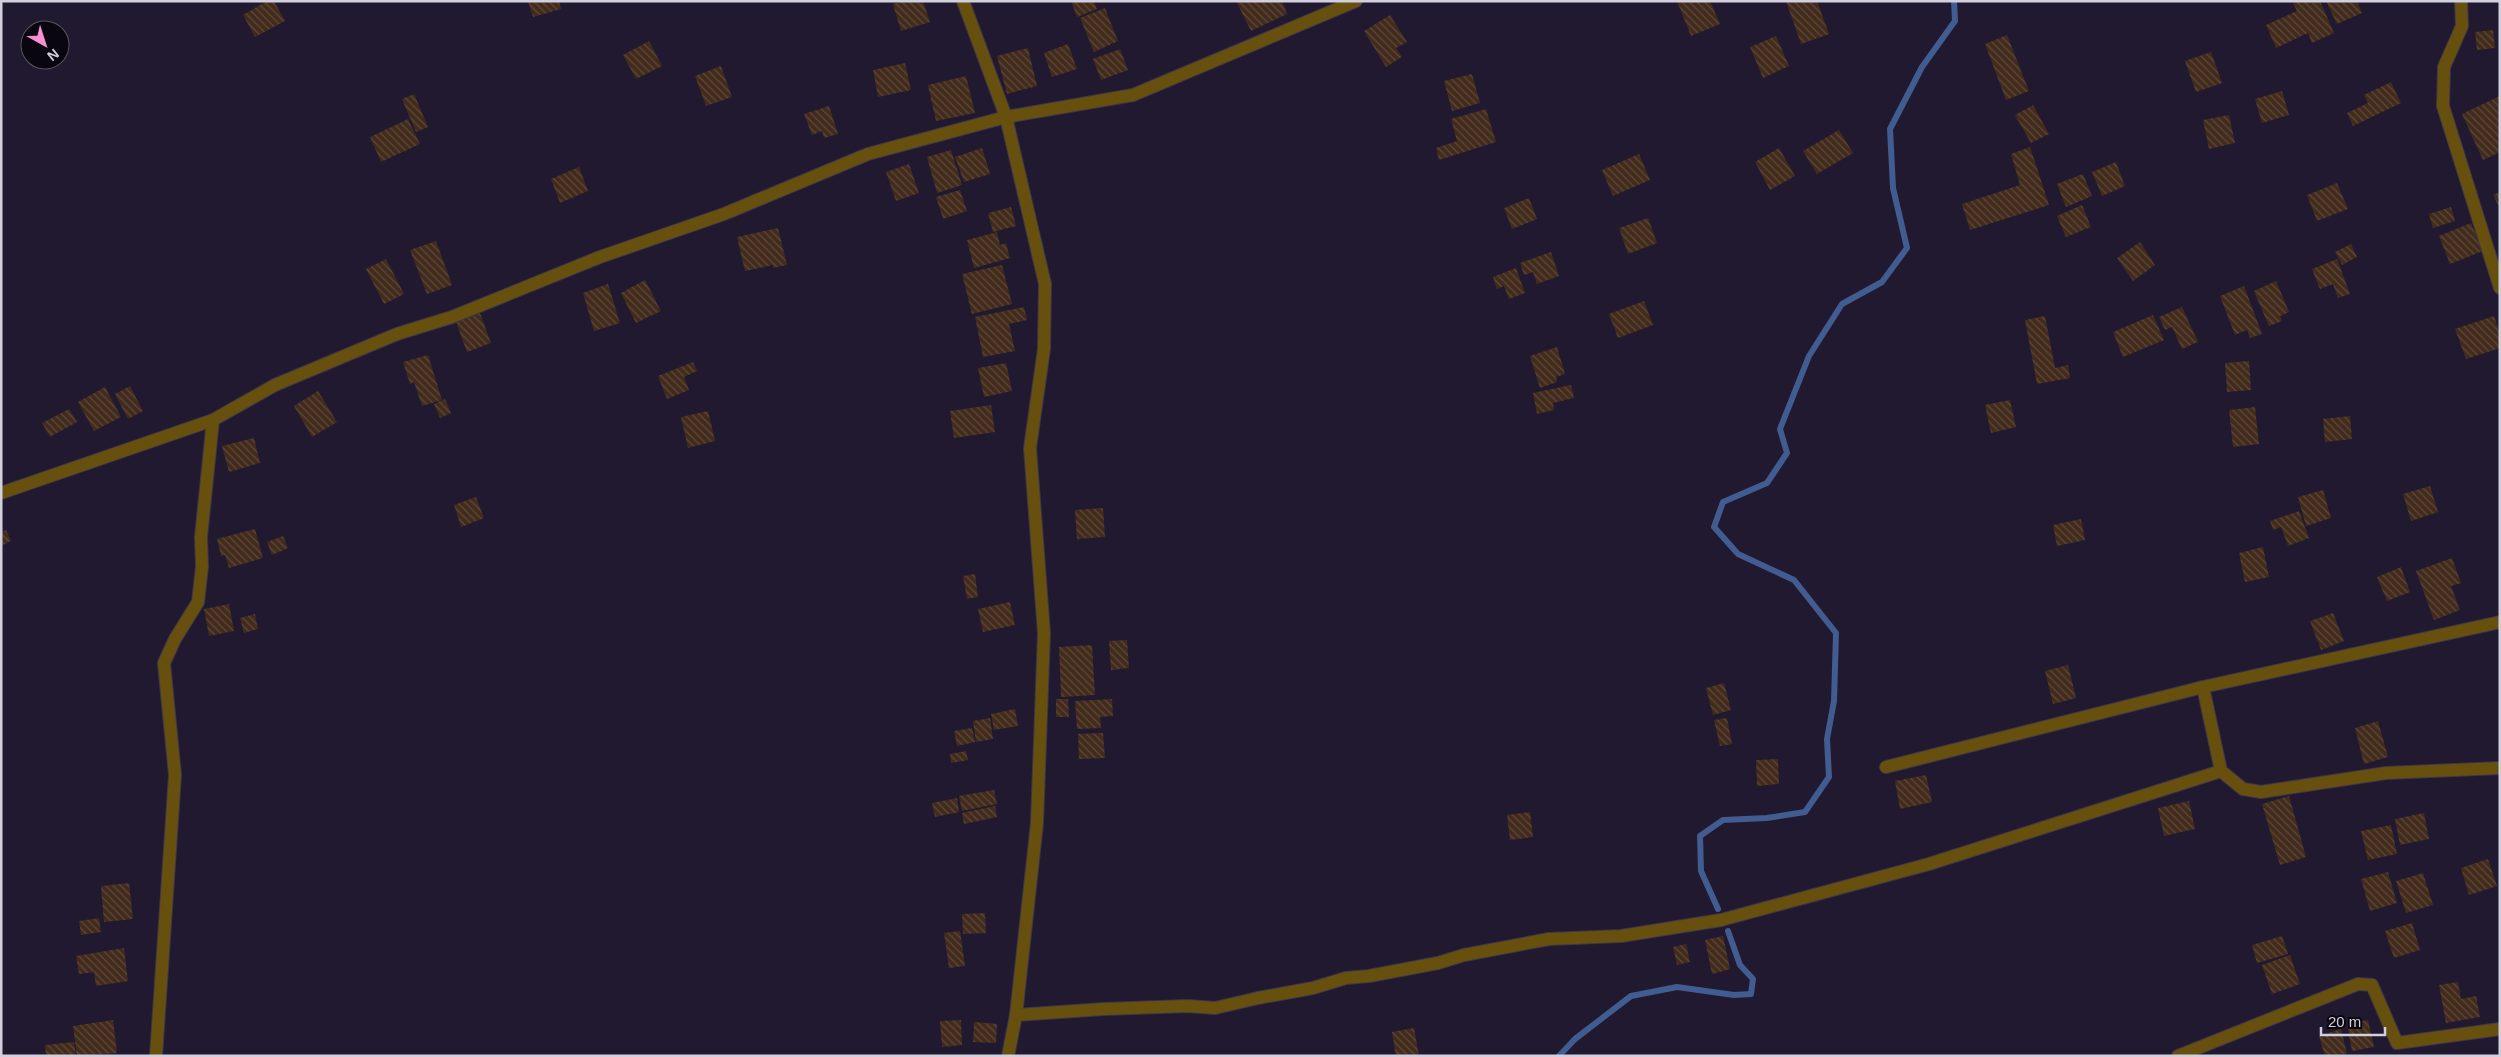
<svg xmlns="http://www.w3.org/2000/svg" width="2501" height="1057" viewBox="0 0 2501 1057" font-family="Arial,sans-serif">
<defs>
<pattern id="building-back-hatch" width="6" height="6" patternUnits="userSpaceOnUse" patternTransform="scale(1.25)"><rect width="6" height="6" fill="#422b1b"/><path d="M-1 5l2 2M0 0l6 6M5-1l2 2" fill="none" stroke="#5c493c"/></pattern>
</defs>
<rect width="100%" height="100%" fill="#20192f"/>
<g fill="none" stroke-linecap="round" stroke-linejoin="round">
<g stroke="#405c90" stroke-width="6">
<path d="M1718,909L1701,871L1700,836L1723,820L1767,818L1805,812L1829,777L1827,739L1834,701L1836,633L1794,580L1738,554L1714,527L1723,502L1767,483L1787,453L1780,429L1809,356L1842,304L1882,282L1907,248L1893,188L1890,129L1922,67L1955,21L1954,1"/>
<path d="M1559,1056L1575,1039L1631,996L1677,987L1734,995L1751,994L1753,979L1740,965L1728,931"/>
</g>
</g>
<g fill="url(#building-back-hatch)">
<path d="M267,1H274L285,21L255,37L243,15Z"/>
<path d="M528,1H559L561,9L533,17Z"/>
<path d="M903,1H923L930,22L901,31L893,4Z"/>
<path d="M1071,1H1094L1097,9L1077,17Z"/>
<path d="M1240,1H1282L1287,14L1251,31L1237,3Z"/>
<path d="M1677,1H1710L1720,24L1691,36Z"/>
<path d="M1786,1H1817L1829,34L1801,44Z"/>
<path d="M2292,1H2320L2334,33L2312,43L2308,33L2276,48L2266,25L2297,11Z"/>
<path d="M2326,1H2357L2362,13L2337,24Z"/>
<path d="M1105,8L1118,41L1094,52L1080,18Z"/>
<path d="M1390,15L1407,42L1396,48L1402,57L1386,67L1364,31Z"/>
<path d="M2493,30L2495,48L2477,50L2475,32Z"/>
<path d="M2007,35L2029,91L2006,100L1985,44Z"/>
<path d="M1776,36L1789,66L1763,78L1750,47Z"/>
<path d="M649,41L662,66L636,79L623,55Z"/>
<path d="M1068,44L1077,69L1052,77L1044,53Z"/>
<path d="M1028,48L1037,86L1007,94L997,56Z"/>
<path d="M1120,49L1128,70L1101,80L1093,59Z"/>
<path d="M2211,52L2222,83L2196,92L2185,61Z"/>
<path d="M905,63L911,90L878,97L873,70Z"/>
<path d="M721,66L732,97L706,106L695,76Z"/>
<path d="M1472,74L1480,103L1452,111L1444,81Z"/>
<path d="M966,76L975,113L936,121L928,85Z"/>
<path d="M2391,82L2401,103L2353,126L2347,113L2368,103L2364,95Z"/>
<path d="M2282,91L2289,115L2262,123L2255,99Z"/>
<path d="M414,94L428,127L416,132L402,99Z"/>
<path d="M2500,96V152L2483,160L2462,114Z"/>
<path d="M2033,105L2049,134L2031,143L2015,115Z"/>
<path d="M829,106L838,134L824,138L822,131L812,135L804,114Z"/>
<path d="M1486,109L1496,142L1439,160L1436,148L1457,141L1451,119Z"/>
<path d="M2229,115L2235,143L2209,149L2203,120Z"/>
<path d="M408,119L420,144L381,162L370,137Z"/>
<path d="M1839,130L1853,153L1817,174L1803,151Z"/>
<path d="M2030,147L2049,205L1970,230L1962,204L2020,185L2011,154Z"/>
<path d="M982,148L990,174L964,182L955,157Z"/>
<path d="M1779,148L1795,176L1770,190L1755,162Z"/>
<path d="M951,150L962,185L937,193L927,157Z"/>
<path d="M1639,154L1650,180L1613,196L1602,170Z"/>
<path d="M2116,162L2125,186L2102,196L2092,172Z"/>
<path d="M909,164L919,193L896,201L886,172Z"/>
<path d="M579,167L588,191L560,203L551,179Z"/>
<path d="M2083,174L2092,196L2066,207L2057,184Z"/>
<path d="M2337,183L2348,209L2317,221L2307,195Z"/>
<path d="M960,190L967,211L943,219L936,197Z"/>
<path d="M2500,192V208L2493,195Z"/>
<path d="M1529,198L1537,219L1512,229L1504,208Z"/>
<path d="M2082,205L2091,227L2066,237L2057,216Z"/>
<path d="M1011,207L1016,226L993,232L988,213Z"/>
<path d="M2451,207L2455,221L2433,228L2429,214Z"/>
<path d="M1648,218L1657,243L1628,254L1619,228Z"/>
<path d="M2471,223L2483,251L2450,264L2439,236Z"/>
<path d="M778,228L787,265L773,268V265L745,271L737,237Z"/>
<path d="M997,232L1000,245L1006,243L1010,258L974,268L967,240Z"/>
<path d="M436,241L452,285L427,294L410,250Z"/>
<path d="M2140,242L2155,265L2133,281L2117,258Z"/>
<path d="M2351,244L2357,257L2342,265L2335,252Z"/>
<path d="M1551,252L1559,276L1537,284L1533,272L1524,275L1520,263Z"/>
<path d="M386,259L404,294L384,304L366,269Z"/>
<path d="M2337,259L2350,294L2338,298L2333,284L2320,289L2312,269Z"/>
<path d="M1002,265L1012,304L972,314L962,274Z"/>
<path d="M1516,268L1525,293L1509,299L1504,286L1497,289L1493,277Z"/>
<path d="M645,280L661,311L636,323L621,293Z"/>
<path d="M2276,281L2289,312L2280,316L2282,321L2269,326L2254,291Z"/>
<path d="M608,284L620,323L594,331L583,293Z"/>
<path d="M2244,286L2262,334L2250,338L2247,330L2235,335L2220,296Z"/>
<path d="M1644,301L1653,325L1618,338L1609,314Z"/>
<path d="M1024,307L1027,320L1009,324L1015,351L983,357L975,317Z"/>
<path d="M2182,307L2198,342L2182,349L2172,327L2165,330L2159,317Z"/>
<path d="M480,313L491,343L467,352L456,322Z"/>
<path d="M2153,315L2164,340L2123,357L2113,332Z"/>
<path d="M2045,316L2055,368L2068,365L2070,378L2037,384L2025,320Z"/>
<path d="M2494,316L2500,334V348L2466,359L2455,329Z"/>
<path d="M1557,347L1565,374L1556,377L1557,382L1540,388L1530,356Z"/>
<path d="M428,355L442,400L422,406L414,382L410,384L403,362Z"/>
<path d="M2249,361L2251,390L2227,392L2225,363Z"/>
<path d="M693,362L697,371L684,377L689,390L667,399L658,376Z"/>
<path d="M1006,363L1012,391L984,397L978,368Z"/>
<path d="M1571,385L1574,398L1553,403L1554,410L1537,414L1533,393Z"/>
<path d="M130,386L143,411L128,419L115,394Z"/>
<path d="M105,387L121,417L94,431L78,402Z"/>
<path d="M318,391L337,422L312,437L294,406Z"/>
<path d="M445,399L451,413L440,418L434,404Z"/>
<path d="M2010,400L2016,427L1991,433L1985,405Z"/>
<path d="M991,405L995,432L954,438L950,411Z"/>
<path d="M2255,407L2259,444L2233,447L2229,410Z"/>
<path d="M69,409L77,422L50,437L42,423Z"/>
<path d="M708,411L715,441L688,448L681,417Z"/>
<path d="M2350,416L2352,439L2325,442L2323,419Z"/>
<path d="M254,438L260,463L229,472L222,446Z"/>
<path d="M2430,486L2438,512L2411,521L2403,494Z"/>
<path d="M2323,490L2331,518L2306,526L2298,497Z"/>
<path d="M476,497L484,518L461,527L454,505Z"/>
<path d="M1103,508L1105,537L1077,539L1075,510Z"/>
<path d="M2299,511L2309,538L2288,546L2281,527L2273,530L2270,521Z"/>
<path d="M2081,519L2085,540L2057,546L2053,525Z"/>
<path d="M255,529L263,558L229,568L225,555L221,556L217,539Z"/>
<path d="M6,530L11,541L1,546V532Z"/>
<path d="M283,536L288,548L272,555L267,542Z"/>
<path d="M2263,547L2269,577L2245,582L2239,553Z"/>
<path d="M2452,558L2461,583L2451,586L2460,610L2434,620L2416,571Z"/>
<path d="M2401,567L2410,592L2387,601L2377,577Z"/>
<path d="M975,574L978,597L967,599L963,576Z"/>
<path d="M1010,602L1015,625L983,632L978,609Z"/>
<path d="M229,604L234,631L209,636L204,609Z"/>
<path d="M2333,613L2344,641L2321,650L2310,621Z"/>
<path d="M255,614L258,629L244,633L240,618Z"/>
<path d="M1127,640L1129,668L1111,670L1109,641Z"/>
<path d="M1092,645L1095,695L1061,697L1059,647Z"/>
<path d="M2068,665L2076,698L2053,704L2045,671Z"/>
<path d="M1724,683L1731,710L1713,715L1706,688Z"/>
<path d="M1056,699H1068L1069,717H1056Z"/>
<path d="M1112,699L1113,716L1100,717L1101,728L1077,729L1075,701Z"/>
<path d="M1015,709L1018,726L994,730L991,714Z"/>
<path d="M990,718L993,739L976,742L973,721Z"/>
<path d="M1727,718L1732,744L1720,746L1714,720Z"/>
<path d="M2378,721L2388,757L2364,764L2355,728Z"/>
<path d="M972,728L975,742L957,746L954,731Z"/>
<path d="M1103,733L1105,758L1079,759L1078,734Z"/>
<path d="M966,751L968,760L951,763L950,754Z"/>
<path d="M1778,759L1779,784L1757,786L1756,760Z"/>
<path d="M1926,775L1932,802L1900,809L1895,781Z"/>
<path d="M994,790L997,804L962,811L959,796Z"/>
<path d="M2289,796L2306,857L2280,865L2262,804Z"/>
<path d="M957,798L959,812L935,817L932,803Z"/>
<path d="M2189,801L2195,829L2164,836L2158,808Z"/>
<path d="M995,806L997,817L964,824L962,813Z"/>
<path d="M1530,812L1533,837L1510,840L1507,815Z"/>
<path d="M2424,813L2429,839L2400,845L2395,819Z"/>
<path d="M2391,825L2397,854L2368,860L2361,831Z"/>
<path d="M2488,859L2497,886L2469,895L2461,868Z"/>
<path d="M2388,872L2397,903L2370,911L2361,879Z"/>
<path d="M2423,873L2433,905L2406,913L2396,881Z"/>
<path d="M129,883L133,919L104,922L101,886Z"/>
<path d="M985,913L986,933L963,934L962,914Z"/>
<path d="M99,918L101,932L81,935L79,921Z"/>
<path d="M2412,923L2420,950L2394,958L2385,931Z"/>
<path d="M960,931L965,966L949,968L944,933Z"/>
<path d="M1723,936L1730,969L1712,974L1705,940Z"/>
<path d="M2282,936L2288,954L2257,963L2252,945Z"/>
<path d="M1686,944L1690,962L1677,965L1673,947Z"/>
<path d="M124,948L128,981L96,986L94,972L79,974L76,956Z"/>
<path d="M2290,955L2300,984L2272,994L2262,965Z"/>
<path d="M2458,982L2461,999L2476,996L2480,1017L2446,1023L2439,985Z"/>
<path d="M113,1020L117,1053L77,1056L73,1026Z"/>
<path d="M961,1020L962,1045L942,1047L940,1021Z"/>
<path d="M2368,1020L2374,1047L2352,1051L2347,1024Z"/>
<path d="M974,1022L997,1024L996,1043L973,1042Z"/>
<path d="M1414,1028L1419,1056H1396L1392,1032Z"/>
<path d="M2341,1029L2347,1054L2325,1056L2319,1036Z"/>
<path d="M74,1042L76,1056H46L45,1045Z"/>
</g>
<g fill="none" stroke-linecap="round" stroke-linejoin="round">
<g stroke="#3c364b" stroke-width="14">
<g id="street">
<path d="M963,1L1006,117L1045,284L1044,349L1030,448L1044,633L1037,823L1016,1015L1008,1056"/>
<path d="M2461,1L2462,26L2444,67L2443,106L2500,288"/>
<path d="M1,493L213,420L275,385L397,334L452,317L600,257L724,214L868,154L1006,117L1133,95L1356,1"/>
<path d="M2203,687L2221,771L2243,789L2261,792L2386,773L2500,768"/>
<path d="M1886,767L2203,687L2500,622"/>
<path d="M1016,1015L1104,1009L1188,1006L1215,1008L1258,998L1313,988L1346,978L1369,976L1438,963L1464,955L1549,939L1621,936L1721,920L1929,864L2221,771"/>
<path d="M156,1056L175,775L164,663L175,639L198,602L202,567L201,537L213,420"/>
<path d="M2178,1056L2358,984L2372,985L2397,1043L2500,1029"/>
</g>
</g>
<use href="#street" stroke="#67500e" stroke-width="12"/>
</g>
<rect width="2501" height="1057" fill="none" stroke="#d2cfde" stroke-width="5"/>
<g transform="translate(45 45) rotate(141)"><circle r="24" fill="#09060f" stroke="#595662"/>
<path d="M0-4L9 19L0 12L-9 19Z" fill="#f690d0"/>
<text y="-8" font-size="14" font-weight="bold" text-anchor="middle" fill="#d2cfde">N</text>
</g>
<path d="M2321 1027v8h64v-8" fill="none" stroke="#d2cfde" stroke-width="2.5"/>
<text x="2328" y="1027" font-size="15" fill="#d2cfde" stroke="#09060f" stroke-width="4" paint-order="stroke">20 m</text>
</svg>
